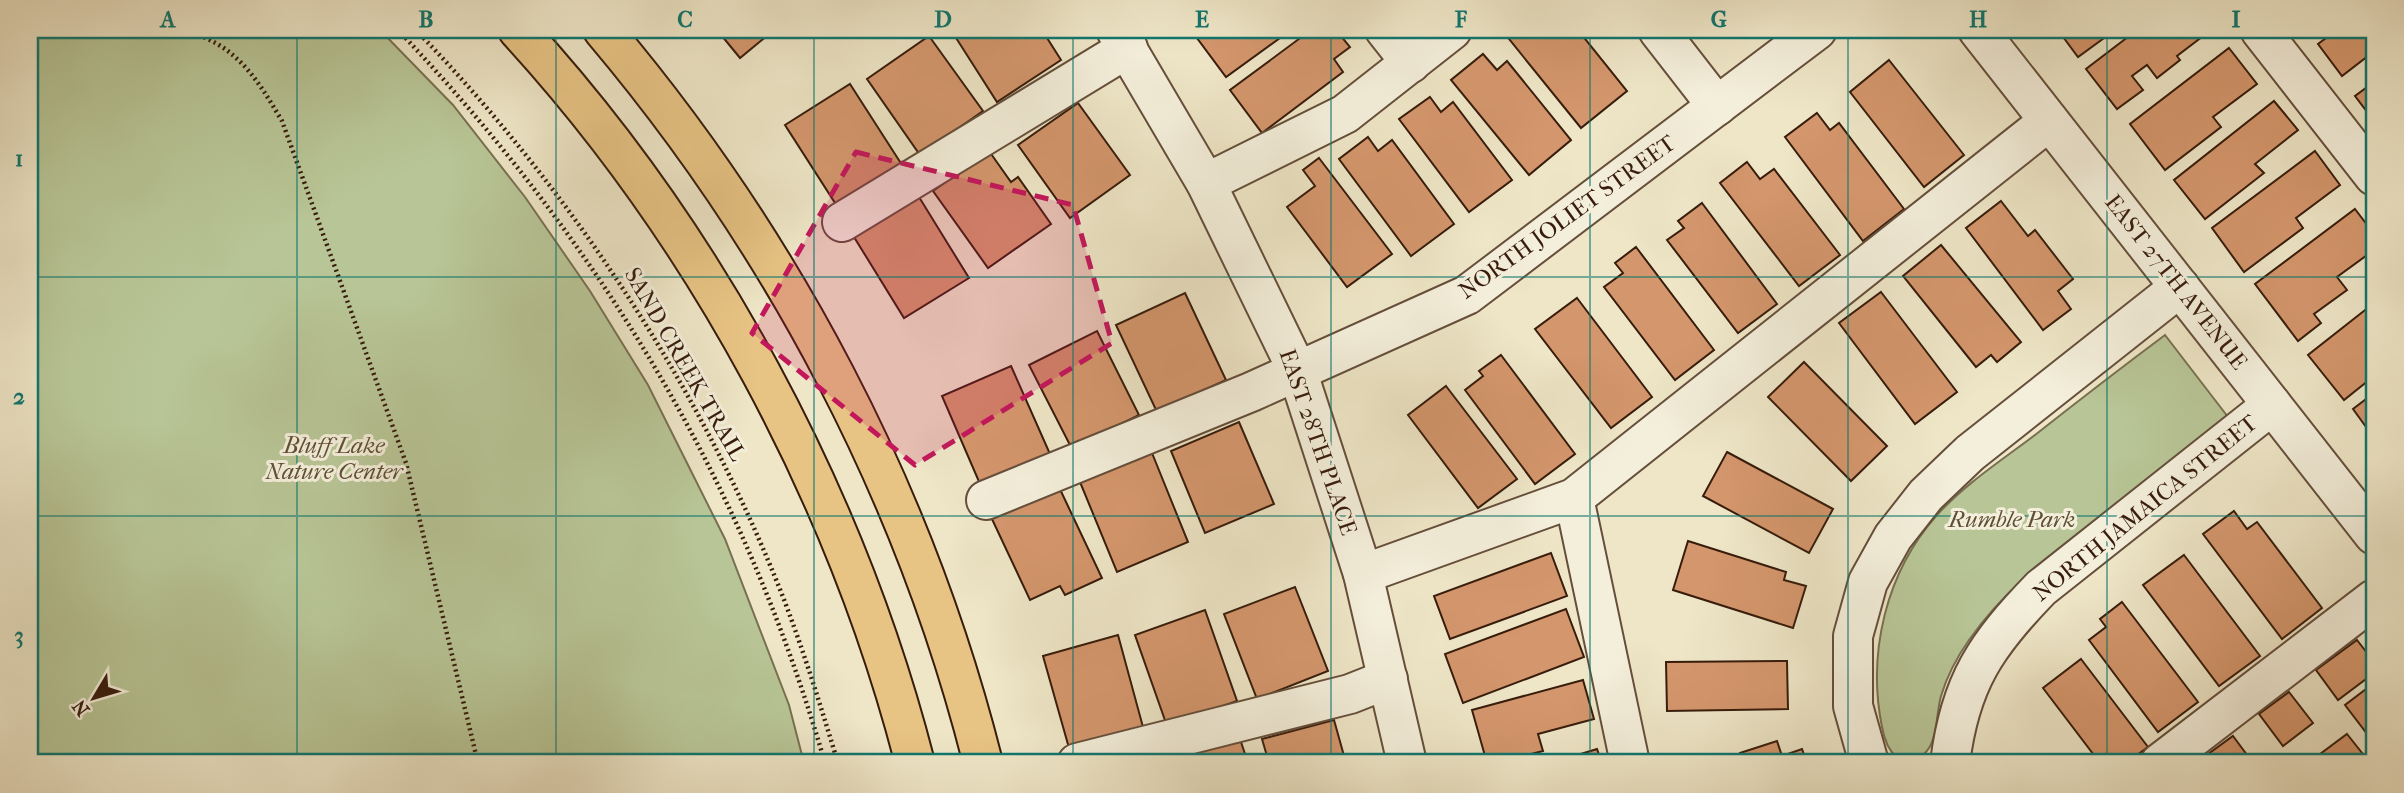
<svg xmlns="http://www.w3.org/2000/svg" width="2404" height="793" viewBox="0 0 2404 793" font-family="'IM FELL French Canon',serif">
<rect width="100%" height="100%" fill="#eee6c7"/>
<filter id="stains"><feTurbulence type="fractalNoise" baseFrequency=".00286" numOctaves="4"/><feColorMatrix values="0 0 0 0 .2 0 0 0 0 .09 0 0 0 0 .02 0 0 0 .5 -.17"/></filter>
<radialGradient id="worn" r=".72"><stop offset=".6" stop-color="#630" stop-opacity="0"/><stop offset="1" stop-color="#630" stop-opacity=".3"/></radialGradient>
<g fill="#b8c596" stroke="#787051" stroke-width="2">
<path d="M30,30H380L453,105L525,197L590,291L648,385L725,539L789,705L804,763H30Z"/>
<path d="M2165,335L2228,417C2185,451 2142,484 2099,518C2050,556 2006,587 1969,640C1957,657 1947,676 1941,696C1936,713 1938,739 1926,752C1903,777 1886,750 1882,727C1867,653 1886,572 1937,515C1965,484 2002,460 2035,435C2078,401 2121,368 2165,335Z"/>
</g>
<g fill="#d4966c" stroke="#371c0c" stroke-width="2">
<path d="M717,30H774L740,58Z"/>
<path d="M951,30H1042L1061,60L997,102Z"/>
<path d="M1191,30H1291L1226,77Z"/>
<path d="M1311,30H1336L1350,47L1334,59L1343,72L1262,133L1230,90Z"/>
<path d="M1520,30H1578L1627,91L1581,128L1509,39Z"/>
<path d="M2058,30H2115L2078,57Z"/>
<path d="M2137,30H2211L2177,56L2180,60L2157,78L2147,65L2132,76L2143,90L2117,109L2086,69Z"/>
<path d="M2337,30H2374V65L2368,56L2342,76L2318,44Z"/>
<path d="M929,36L983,111L920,155L867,79Z"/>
<path d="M2229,48L2257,84L2213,117L2221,127L2165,170L2130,124Z"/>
<path d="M1483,54L1497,70L1507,61L1571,140L1529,175L1451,80Z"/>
<path d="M1889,60L1964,155L1924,187L1850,92Z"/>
<path d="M2374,82V121L2355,96Z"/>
<path d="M850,84L902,165L837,206L785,125Z"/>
<path d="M1430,97L1441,112L1453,102L1512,180L1469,212L1399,119Z"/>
<path d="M2274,101L2298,130L2255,164L2264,173L2205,219L2174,180Z"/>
<path d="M1078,103L1130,175L1070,218L1018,145Z"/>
<path d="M1817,113L1830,130L1839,123L1904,209L1863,241L1785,137Z"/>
<path d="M1368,137L1378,151L1392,140L1454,224L1411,256L1339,159Z"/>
<path d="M989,151L1011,182L1018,177L1051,224L988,268L933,191Z"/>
<path d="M2315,151L2340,185L2296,218L2303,228L2244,272L2212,228Z"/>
<path d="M1319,158L1392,254L1347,287L1287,207L1315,186L1303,170Z"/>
<path d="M1747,162L1760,179L1774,169L1840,255L1799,286L1720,183Z"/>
<path d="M919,197L969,278L904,318L854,237Z"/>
<path d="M2001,201L2028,236L2035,230L2073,279L2058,291L2071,309L2043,330L1966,228Z"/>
<path d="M1702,203L1777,304L1738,333L1667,240L1684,228L1678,221Z"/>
<path d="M2355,209L2374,234V250L2337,277L2347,290L2314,314L2321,323L2298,341L2255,284Z"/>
<path d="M1941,245L2021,342L1997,362L1991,355L1976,367L1903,276Z"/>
<path d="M1636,247L1714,350L1675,380L1604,287L1623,273L1615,263Z"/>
<path d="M1881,292L1957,392L1915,424L1839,323Z"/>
<path d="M1185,293L1226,380L1157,412L1116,325Z"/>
<path d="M1577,298L1652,397L1611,428L1535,329Z"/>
<path d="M2374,303V325L2370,329L2374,334V376L2344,400L2308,355Z"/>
<path d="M1097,331L1139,415L1072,449L1029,365Z"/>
<path d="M1501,355L1575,454L1535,484L1465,390L1483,376L1479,371Z"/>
<path d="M1804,362L1887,446L1851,481L1768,397Z"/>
<path d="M1011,366L1050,454L980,484L942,396Z"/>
<path d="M1446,386L1517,479L1478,508L1408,415Z"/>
<path d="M2374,393V438L2353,409Z"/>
<path d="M1239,422L1274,504L1205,533L1171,451Z"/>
<path d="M1727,452L1833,509L1809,553L1703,496Z"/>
<path d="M1152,453L1188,542L1117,572L1080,482Z"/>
<path d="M1058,485L1102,578L1065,595L1060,586L1030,600L991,517Z"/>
<path d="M2234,511L2247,529L2257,522L2322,608L2282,639L2203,534Z"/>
<path d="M1688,541L1786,572L1784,580L1806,586L1793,628L1673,590Z"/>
<path d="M1551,553L1567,596L1450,639L1434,596Z"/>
<path d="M2184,555L2260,656L2219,686L2143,585Z"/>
<path d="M1295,587L1328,671L1257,699L1224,614Z"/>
<path d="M2122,602L2198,702L2158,732L2089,640L2106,627L2100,619Z"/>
<path d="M1566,609L1584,657L1463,703L1445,654Z"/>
<path d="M1205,610L1237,701L1167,726L1135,635Z"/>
<path d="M1118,635L1143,727L1069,748L1043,656Z"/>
<path d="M2357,640L2374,662V673L2338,700L2316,670Z"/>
<path d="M2081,659L2148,747L2126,763H2100L2043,688Z"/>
<path d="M1787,661L1788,709L1667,711L1666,662Z"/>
<path d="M1583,680L1594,719L1538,734L1543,751L1496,763H1487L1472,710Z"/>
<path d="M2374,683V743L2345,705Z"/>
<path d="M2289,692L2313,723L2283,746L2259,714Z"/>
<path d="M1334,720L1346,763H1269L1262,739Z"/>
<path d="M2347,734L2370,763H2308Z"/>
<path d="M1239,736L1248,763H1166L1165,759Z"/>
<path d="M2233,736L2253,763H2208L2204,757Z"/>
<path d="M1777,741L1782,756L1802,749L1807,763H1728L1741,759L1740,753Z"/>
<path d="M1597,749L1602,763H1551Z"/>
</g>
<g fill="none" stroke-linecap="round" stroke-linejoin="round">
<g stroke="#654e3b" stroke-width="42">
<g id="minor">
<path d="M1116,30L1206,183L1297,370L1363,574L1407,763"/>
<path d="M1385,30L1411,63"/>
<path d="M1658,30L1717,106"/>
<path d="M1978,30L2374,535"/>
<path d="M2260,30L2374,176"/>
<path d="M1206,183L1345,114L1452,30"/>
<path d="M842,222L1128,48"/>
<path d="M1574,498L1630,763"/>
<path d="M986,500L1251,392L1467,295L1817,30"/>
<path d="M1363,574L1574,498L2049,121"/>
<path d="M1077,763L1350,694L1388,679"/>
<path d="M1869,763L1853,706V636L1868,582L1893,537L1926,495L1970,453L2180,287"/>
<path d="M1950,763C1960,682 1986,645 2041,588L2272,405"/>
<path d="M2160,763L2374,599"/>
</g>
</g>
<g stroke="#371c0c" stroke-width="42">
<g id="major">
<path d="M518,30C705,234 846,495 915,763"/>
<path d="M603,30C783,243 915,493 983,763"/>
</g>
</g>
<g stroke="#371c0c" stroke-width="4.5" stroke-dasharray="2 3.5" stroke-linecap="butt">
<path d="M183,30C236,44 256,77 282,121L406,463L478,763"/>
<path d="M398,30C600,243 743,480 825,763"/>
<path d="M416,30C573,193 700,386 783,597C804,652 821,707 838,763"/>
</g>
<use href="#minor" stroke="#f4efdb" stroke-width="38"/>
<use href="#major" stroke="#e7c384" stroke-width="38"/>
</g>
<path fill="#c2185b" fill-opacity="0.2" stroke="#c2185b" stroke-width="5" stroke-dasharray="14 9" stroke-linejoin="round" d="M856,152L1073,205L1112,343L915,465L752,333Z"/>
<path fill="none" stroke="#0f766e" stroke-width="2" stroke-opacity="0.55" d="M297,30V763M556,30V763M814,30V763M1073,30V763M1331,30V763M1590,30V763M1848,30V763M2107,30V763M30,277H2374M30,516H2374"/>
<g text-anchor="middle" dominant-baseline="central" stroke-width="6" stroke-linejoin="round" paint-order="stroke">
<g font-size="23" fill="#371c0c" stroke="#f4efdb">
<text transform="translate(1567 217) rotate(-36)">NORTH JOLIET STREET</text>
<text transform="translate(2176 282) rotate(52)">EAST 27TH AVENUE</text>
<text transform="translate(685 364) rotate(60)">SAND CREEK TRAIL</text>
<text transform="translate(1318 442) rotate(71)">EAST 28TH PLACE</text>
<text transform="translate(2145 508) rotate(-39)">NORTH JAMAICA STREET</text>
</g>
<g font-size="23" font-style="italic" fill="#5e4f35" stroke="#f4efdb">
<text x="334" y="445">Bluff Lake<tspan x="334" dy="26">Nature Center</tspan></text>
<text x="2012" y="519">Rumble Park</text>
</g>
</g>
<rect width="2404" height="793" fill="none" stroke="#eee6c7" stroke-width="77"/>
<g transform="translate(94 698) rotate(232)" stroke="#f4efdb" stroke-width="5" paint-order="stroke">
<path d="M0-5L12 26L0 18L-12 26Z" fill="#371c0c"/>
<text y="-10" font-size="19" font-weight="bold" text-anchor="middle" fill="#371c0c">N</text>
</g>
<rect x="38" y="38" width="2328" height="716" fill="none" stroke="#0f766e" stroke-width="2.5"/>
<g font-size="23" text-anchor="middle" font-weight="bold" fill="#0f766e">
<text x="168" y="27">A</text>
<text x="426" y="27">B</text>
<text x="685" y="27">C</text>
<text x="943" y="27">D</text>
<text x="1202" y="27">E</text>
<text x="1461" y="27">F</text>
<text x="1719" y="27">G</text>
<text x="1978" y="27">H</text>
<text x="2236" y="27">I</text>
<text x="19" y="166">1</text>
<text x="19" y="404">2</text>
<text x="19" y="643">3</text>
</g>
<rect width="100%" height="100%" filter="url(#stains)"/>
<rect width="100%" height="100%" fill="url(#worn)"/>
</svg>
